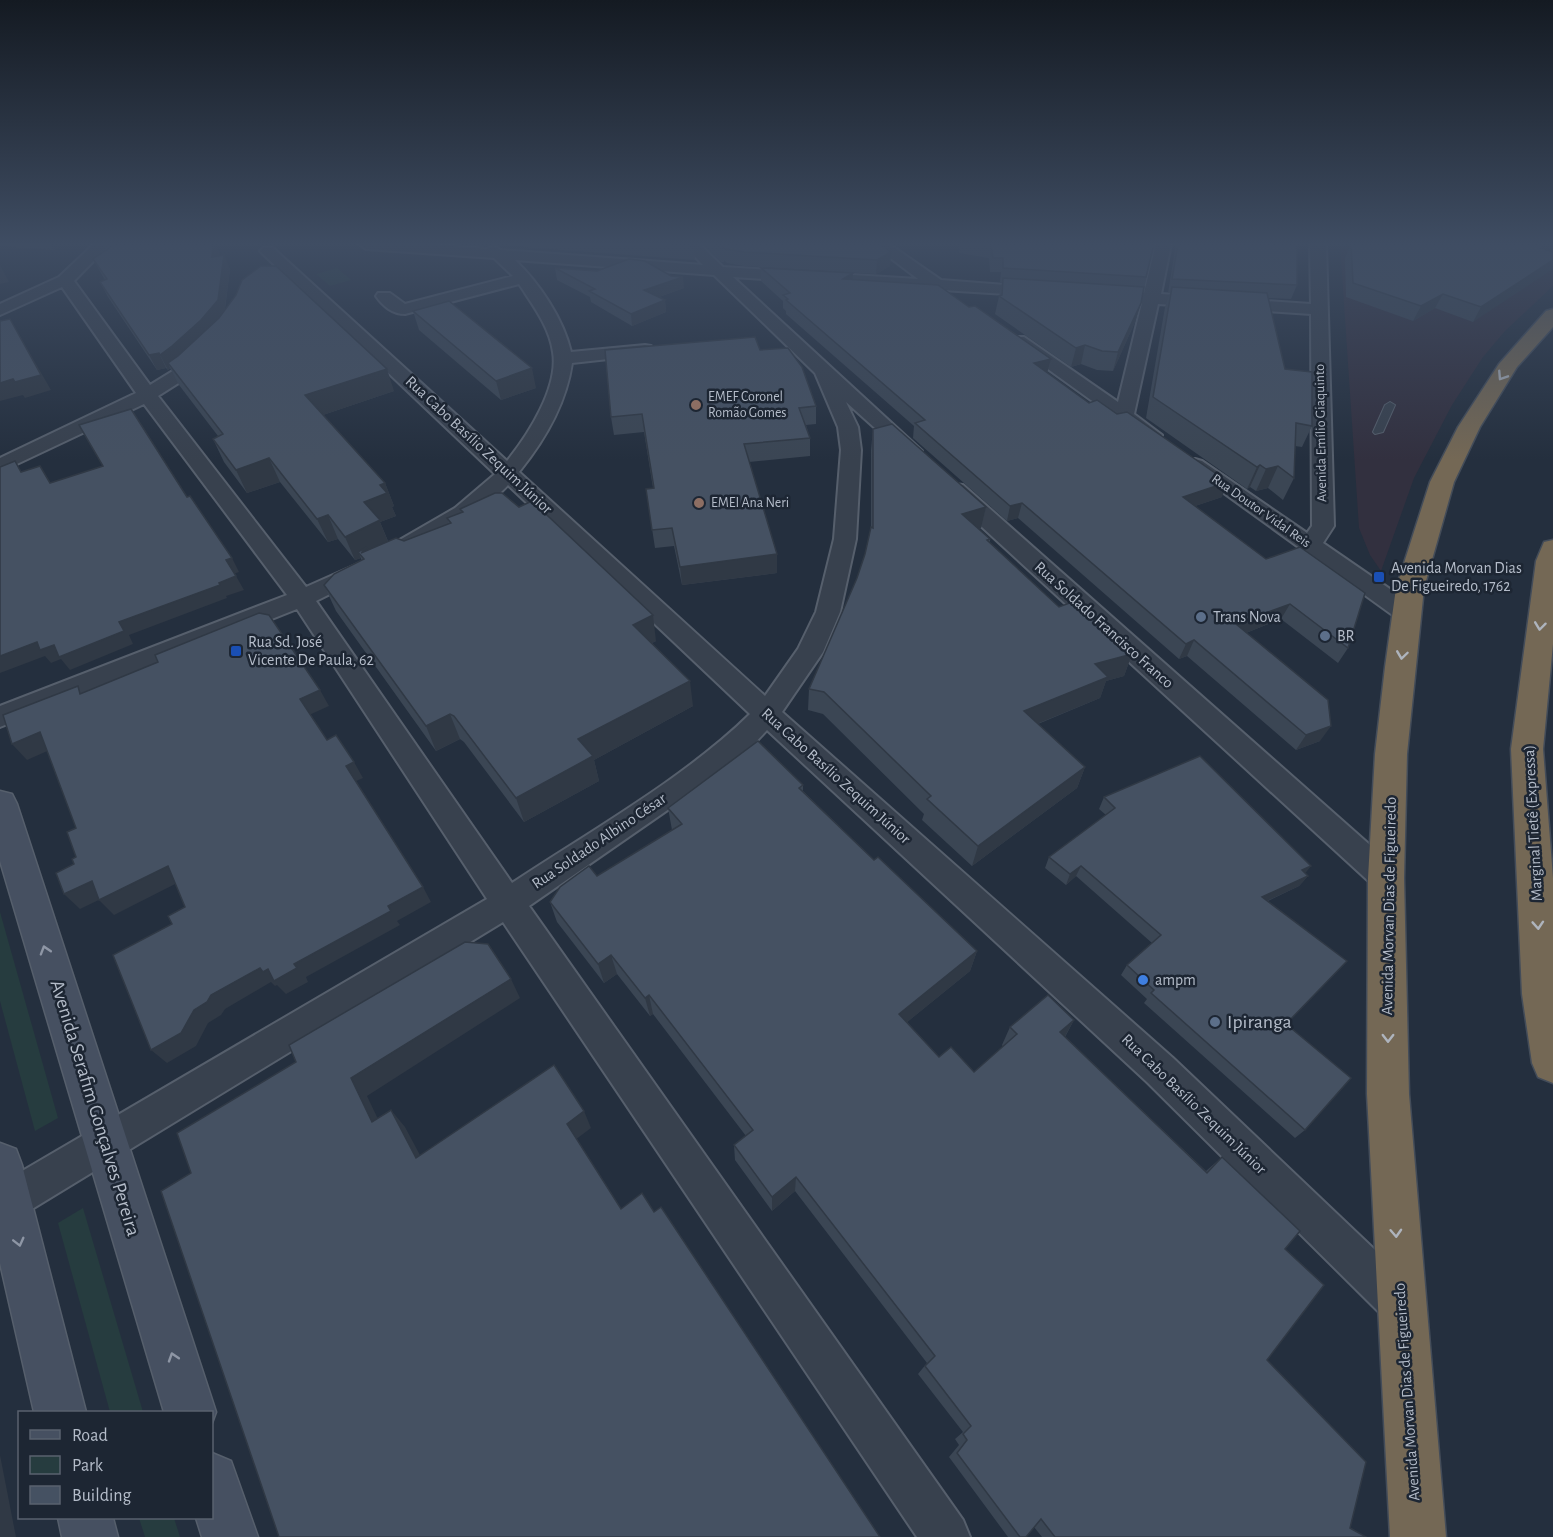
<svg xmlns="http://www.w3.org/2000/svg" width="1553" height="1537" viewBox="0 0 1553 1537" font-family="'Alegreya Sans',sans-serif">
<rect width="100%" height="100%" fill="#242f3e"/>
<path fill="#32303f" d="M1340,244H1553V286L1505,331L1483,357L1452,405L1414,478L1381,571L1370,555L1359,528Z"/>
<g fill="#263c3f">
<path d="M337,268L351,280L330,286L316,274Z"/>
<path d="M0,912L58,1118L35,1131L0,1001Z"/>
<path d="M83,1208L143,1412H110L58,1223Z"/>
<path d="M139,1518H174L180,1537H145Z"/>
</g>
<g fill="none" stroke-linecap="round" stroke-linejoin="round">
<g stroke="#565f6c" stroke-width="2">
<path id="lane" d="M1390,402L1395,405L1383,432L1375,434L1373,432L1385,405Z"/>
</g>
<g stroke="#565f6c" stroke-width="4">
<g id="street">
<path d="M94,244H110L74,281L150,385L176,369L197,347H209L212,351L188,377L158,396L306,587L360,563L368,565L372,570L368,575L316,601L512,883C589,832 685,778 750,714L508,485C490,505 416,561 391,555L388,550L391,545L455,508L495,474L263,254L260,251L263,248H273L507,461C528,435 559,387 553,352C550,329 535,308 523,290L519,284L405,314C392,314 383,306 376,296L378,293H390L405,304L513,276L494,258L366,249L359,244H430L487,249L493,246L501,250L703,265L683,244H699L723,267L918,279L872,244H889L941,280L1045,288L1047,291L1045,294L1039,296L733,277L922,451L919,455H905L846,402L858,427L861,450L856,539L840,612L823,652L782,712L1173,1058L1416,1289L1422,1304L1416,1319L1401,1325L1386,1319L1147,1082L767,730L752,746L682,800L529,906L963,1520L970,1537H917L503,922L14,1220L0,1226V1184L487,899L297,609L0,727V706L287,595L144,404L0,472V458L136,393L62,287L0,315V304L59,277ZM515,260L714,275L815,373L838,427L841,450L834,539L816,612L798,649L765,696L519,472C545,440 566,404 572,363L645,355L651,354L654,350L651,346L645,345L571,352C563,318 539,283 515,260Z"/>
<path d="M1156,244H1171L1161,294L1311,304L1310,244H1326L1334,526L1323,543L1416,607L1419,613L1416,619L1407,621L1398,619L1185,465L1188,461L1195,459L1202,461L1307,533L1312,526L1311,314L1158,304L1134,414L1162,435L1159,439H1145L1009,341L1012,337H1024L1118,402L1142,303L1103,300L1095,295L1103,290L1144,293Z"/>
<path d="M955,484L963,485L1397,869L1402,878L1397,887L1386,891L1375,887L947,495L944,490L947,485Z"/>
</g>
</g>
<g stroke="#565f6c" stroke-width="3">
<g id="secondary">
<path d="M0,791L12,794L17,804L216,1412L212,1423V1412H164L0,861Z"/>
<path d="M0,1143L16,1149L22,1165L86,1412H34L0,1263Z"/>
<path d="M212,1453L231,1461L258,1537H202L196,1518H212Z"/>
<path d="M58,1518H113L118,1537H62Z"/>
</g>
</g>
<g stroke="#434c59" stroke-width="3">
<g id="highway">
<path d="M1553,309V327L1517,367L1480,427L1454,482L1424,588L1407,754L1404,878L1409,1094L1446,1537H1390L1367,1094L1368,878L1375,754L1385,667L1396,588L1430,482L1458,427L1499,364L1546,311Z"/>
<path d="M1553,540V644L1543,749L1553,878V1083L1538,1077L1532,1063L1522,994L1511,749L1536,561L1544,542Z"/>
</g>
</g>
<use href="#lane" fill="#38414e" fill-rule="evenodd"/>
<use href="#street" fill="#38414e" fill-rule="evenodd"/>
<use href="#secondary" fill="#465061" fill-rule="evenodd"/>
<use href="#highway" fill="#746855" fill-rule="evenodd"/>
</g>
<g fill="#3b4654">
<path d="M0,244H62L54,250L0,246Z"/>
<path d="M108,244H215L219,252V256L230,269L225,309L394,391L323,415L385,483L394,506L392,507L396,516L380,522L388,541H404L449,524L447,518L462,513L460,509L656,641L652,643L693,706L594,760L599,781L524,822L464,742L460,739L436,751L336,611L324,585L361,560V558L355,560L338,539L328,542L280,482L247,493L224,462L213,439L218,436L179,385L170,368L168,370L166,368L157,370L108,297L100,282L105,280L93,259L110,248Z"/>
<path d="M506,244H693L694,246L695,260L511,246Z"/>
<path d="M702,244H879L891,252L890,266L876,274L744,266L727,263L724,260V262H721Z"/>
<path d="M960,244H1154L1141,303L1135,322L1113,371L1097,370L1081,364L1071,367L995,314L1002,283L1000,282L1001,272H990L989,258L959,253Z"/>
<path d="M1176,244H1297V285L1291,299L1268,298L1285,369L1312,426L1302,447L1295,446L1294,478L1283,500L1268,488L1256,491L1250,487L1247,489L1146,418L1165,307L1170,293H1168Z"/>
<path d="M1351,244L1551,251L1473,322L1435,308L1413,321L1346,297L1345,258Z"/>
<path d="M555,268L684,288L659,297L665,300L666,312L632,326L591,302L590,297L557,280Z"/>
<path d="M761,268L853,280L969,307L1051,359L1047,373L1222,497L1195,506L1348,648L1338,663L1281,619L1246,633L1320,741L1296,750L1187,656L1179,659L1018,518L1007,521L913,438L914,426L786,314V311L783,308V301L761,281Z"/>
<path d="M413,311L536,388L501,400L419,330Z"/>
<path d="M760,350L816,406V424L806,425L810,438V456L749,462L777,573L682,585L674,546L655,548L646,489L653,488L644,432L614,435L611,417Z"/>
<path d="M873,429L986,507L981,528L979,529L990,539V543L1059,607L1132,654L1124,676L1106,681L1100,698L1038,724L1085,767L1077,788L972,866L922,820L924,814L823,714L808,710L809,689L857,578L865,554L871,527V450Z"/>
<path d="M803,785V791L874,860L977,951L970,971L907,1022L939,1057L974,1072L1003,1047L1002,1045L1010,1027L1074,1020L1065,1037L1206,1171L1222,1157L1285,1249L1267,1360L1350,1528L1366,1537H1042L1034,1527L1026,1537H1008L949,1457L959,1445L955,1439L963,1432L918,1374L927,1363L795,1191L772,1211L735,1160L734,1145L746,1136L653,1014L650,1016L617,974L604,983L557,922L550,902L597,876L672,830L668,808Z"/>
<path d="M1104,797L1305,873L1308,876L1299,886L1268,901L1286,1024L1305,1130L1295,1138L1144,1003L1147,999L1121,975L1127,965L1152,943L1076,876L1066,885L1045,868L1049,857L1106,815L1099,809Z"/>
</g>
<g fill="#303945">
<path d="M51,244H62L54,250Z"/>
<path d="M213,244H215L219,252V271L212,257Z"/>
<path d="M1548,244H1553V250L1533,262L1541,248Z"/>
<path d="M891,252L890,266L876,274L877,260Z"/>
<path d="M224,255L230,269L224,314L180,361L168,363L170,368L168,370L160,355Z"/>
<path d="M1553,260V269L1473,322L1481,307Z"/>
<path d="M0,265L9,282L0,284Z"/>
<path d="M853,273L852,287L843,279Z"/>
<path d="M683,277L684,288L645,302L644,290Z"/>
<path d="M1443,294L1435,308L1413,321L1421,306Z"/>
<path d="M665,300L666,312L632,326L631,314Z"/>
<path d="M1141,303L1135,322L1113,371L1118,352Z"/>
<path d="M10,319L51,390L25,398L23,395L0,401V383Z"/>
<path d="M1085,345L1081,364L1071,367L1076,348Z"/>
<path d="M159,353L166,368L157,370L149,355Z"/>
<path d="M1051,359L1047,373L1034,363Z"/>
<path d="M532,368L536,388L501,400L496,381Z"/>
<path d="M387,369L394,391L314,418L305,395Z"/>
<path d="M269,458L280,482L247,493L236,470Z"/>
<path d="M1260,465L1250,487L1247,489L1257,467Z"/>
<path d="M1278,466L1268,488L1256,491L1266,469Z"/>
<path d="M1228,482L1222,497L1177,512L1183,497Z"/>
<path d="M385,483L394,506L392,507L396,516L380,522L389,544L364,559L358,552L361,558L355,560L345,537L364,502L380,485Z"/>
<path d="M1022,503L1018,518L1007,521L1010,506Z"/>
<path d="M986,507L981,528L958,535L962,514Z"/>
<path d="M328,515L338,539L328,542L317,519Z"/>
<path d="M777,554V573L682,585L680,567Z"/>
<path d="M232,558L239,572L233,574L226,560Z"/>
<path d="M236,576L244,590L226,596L227,598L129,635L133,644L70,670L61,659L51,663L45,656L0,673V656L37,642L119,622Z"/>
<path d="M1290,604L1281,619L1228,640L1236,624Z"/>
<path d="M653,615L656,641L637,650L633,625Z"/>
<path d="M1194,640L1187,656L1179,659L1186,644Z"/>
<path d="M1132,654L1124,676L1106,681L1100,698L1017,732L1024,711L1095,664Z"/>
<path d="M690,681L693,706L594,760L599,781L524,822L516,798L578,739Z"/>
<path d="M320,690L329,706L309,715L300,699Z"/>
<path d="M450,714L460,739L436,751L426,726Z"/>
<path d="M1331,726L1320,741L1296,750L1306,735Z"/>
<path d="M40,732L54,748L27,760L12,744Z"/>
<path d="M354,762L363,778L354,782L346,766Z"/>
<path d="M1085,767L1077,788L972,866L978,846Z"/>
<path d="M168,866L181,881L114,915L99,900Z"/>
<path d="M1081,866L1076,876L1066,885L1070,874Z"/>
<path d="M1311,866L1303,876L1302,870Z"/>
<path d="M1308,876L1299,886L1254,907L1262,897Z"/>
<path d="M92,881L107,896L80,909L64,894Z"/>
<path d="M423,887L431,902L397,921L400,925L306,977L308,982L286,994L277,985L275,986L271,982L225,1009L221,1015L208,1023L196,1046L167,1063L151,1050L194,1010L211,995L260,968L268,969L294,964L388,906Z"/>
<path d="M977,951L970,971L895,1032L899,1014Z"/>
<path d="M611,955L617,974L604,983L598,964Z"/>
<path d="M511,979L520,998L367,1096L387,1138L372,1122L351,1078Z"/>
<path d="M649,995L653,1014L650,1016L645,998Z"/>
<path d="M1074,1020L1064,1038L1060,1032Z"/>
<path d="M391,1110L405,1127L430,1174L416,1158Z"/>
<path d="M584,1111L591,1128L575,1140L567,1124Z"/>
<path d="M796,1177L795,1191L772,1211V1197Z"/>
<path d="M0,1455L16,1537H0Z"/>
</g>
<g fill="#455162" stroke="#303945" stroke-width="1.5">
<path d="M115,244H213L212,257L224,255L218,300L201,320L172,346L160,355L159,353L149,355L100,282L107,279L93,259Z"/>
<path d="M672,244H693L694,246Z"/>
<path d="M716,244H879L891,252L877,260L744,252L726,249L723,246L724,248H720Z"/>
<path d="M991,244H1154L1146,277L1003,268V258H993Z"/>
<path d="M1178,244H1297V285L1172,279Z"/>
<path d="M1351,244H1548L1541,248L1553,252V260L1481,307L1443,294L1421,306L1353,283Z"/>
<path d="M629,259L645,261L671,276L683,277L644,290L665,300L631,314L589,291L595,289L555,268L597,271Z"/>
<path d="M261,266H276L387,369L305,395L385,483L380,485L387,493L364,502L380,520L345,537L328,515L317,519L269,458L236,470L213,439L223,434L168,363L178,356L219,318L236,295L242,280Z"/>
<path d="M761,268L853,273L843,279L938,285L969,307L975,306L1051,359L1034,363L1089,403L1097,400L1117,414L1127,412L1228,482L1183,497L1266,559L1300,547L1365,593L1348,648L1290,604L1236,624L1328,700L1331,726L1306,735L1194,640L1186,644L1022,503L1010,506L915,423L925,420L786,300L788,299L783,295L790,293Z"/>
<path d="M1003,278L1144,287L1141,303L1118,352L1102,351L1085,345L1076,348L999,296L1002,295Z"/>
<path d="M1172,287L1267,293L1285,369L1312,372V426L1296,423L1294,478L1278,466L1266,469L1260,465L1257,467L1153,397Z"/>
<path d="M449,301L532,368L496,381L413,311Z"/>
<path d="M10,319L41,375L15,382L13,379L0,383V321Z"/>
<path d="M755,337L760,350L788,348L802,367L816,406L799,408L810,438L744,444L777,554L680,567L672,528L652,530L646,489L654,488L642,414L611,417L605,350Z"/>
<path d="M131,409L187,497L190,496L232,558L226,560L236,576L219,583L220,585L119,622L124,631L59,657L54,645L40,650L37,642L0,656V467L15,461L21,472L40,466L50,483L103,466L79,425Z"/>
<path d="M892,424L986,507L962,514L990,539L987,540L1059,607L1075,601L1132,654L1095,664L1108,677L1024,711L1085,767L978,846L927,799L931,796L824,692L809,689L857,578L865,554L871,527L873,528V429Z"/>
<path d="M495,493H502L519,507L532,501L653,615L633,625L690,681L578,739L593,756L516,798L454,716L450,714L426,726L324,585L334,574L364,559L358,552L367,547L361,553L396,538L404,541L451,523L447,518L463,512L460,509Z"/>
<path d="M259,613L269,615L320,690L300,699L327,740L336,735L354,762L346,766L423,887L388,906L391,911L294,964L297,968L274,981L268,969L263,972L260,968L211,995L207,1002L194,1010L181,1033L151,1050L113,955L172,924L168,916L185,907L168,866L99,900L92,881L64,894L56,873L74,864L72,859L76,857L67,832L76,828L40,732L12,744L3,715L78,686L80,694L158,662L155,655Z"/>
<path d="M758,741L803,785L799,788L874,860L878,857L977,951L899,1014L939,1057L951,1047L974,1072L1017,1034L1010,1027L1048,995L1074,1020L1060,1032L1207,1173L1222,1157L1300,1231L1285,1249L1324,1285L1267,1360L1366,1462L1350,1528L1366,1537H1055L1041,1519L1026,1537H1020L957,1453L967,1440L963,1434L971,1426L925,1366L935,1356L796,1177L772,1197L734,1145L753,1130L649,995L645,998L611,955L598,964L550,902L560,887L589,866L597,876L682,824L668,808Z"/>
<path d="M1200,756L1311,866L1302,870L1308,876L1262,897L1347,961L1286,1024L1351,1078L1305,1130L1151,993L1154,990L1127,965L1161,935L1081,866L1070,874L1049,857L1115,808L1104,797Z"/>
<path d="M465,942L488,944L511,979L351,1078L372,1122L391,1110L416,1158L554,1065L584,1111L567,1124L621,1209L642,1193L654,1212L661,1207L880,1537H279L161,1191L191,1173L177,1133L296,1062L289,1045Z"/>
</g>
<defs><path id="oneway-chevron" d="M-2-3.5L2.5 0L-2 3.5" fill="none" stroke-width="1.6" stroke-linecap="round" stroke-linejoin="round" transform="scale(1.5)"/></defs>
<g stroke="#aeb4bd">
<use href="#oneway-chevron" transform="translate(1502 376) rotate(123)"/>
<use href="#oneway-chevron" transform="translate(1540 626) rotate(97)"/>
<use href="#oneway-chevron" transform="translate(1402 655) rotate(98)"/>
<use href="#oneway-chevron" transform="translate(1538 925) rotate(86)"/>
<use href="#oneway-chevron" transform="translate(1388 1038) rotate(90)"/>
<use href="#oneway-chevron" transform="translate(1396 1233) rotate(87)"/>
</g>
<g stroke="#8e96a5">
<use href="#oneway-chevron" transform="translate(45 950) rotate(-107)"/>
<use href="#oneway-chevron" transform="translate(19 1242) rotate(76)"/>
<use href="#oneway-chevron" transform="translate(173 1357) rotate(-108)"/>
</g>
<linearGradient id="sky" x2="0" y2="1"><stop stop-color="#141a22"/><stop offset="0.53" stop-color="#3f4d63"/><stop offset="1" stop-color="#3f4d63" stop-opacity="0"/></linearGradient>
<rect width="1553" height="460" fill="url(#sky)"/>
<g fill="#8d6e63" stroke="#1d2633" stroke-width="2">
<circle cx="696" cy="405" r="6"/>
<circle cx="699" cy="503" r="6"/>
</g>
<g fill="#1a4fb4" stroke="#1d2633" stroke-width="2">
<rect x="1373" y="571" width="12" height="12" rx="3"/>
<rect x="230" y="645" width="12" height="12" rx="3"/>
</g>
<g fill="#5c6f8a" stroke="#1d2633" stroke-width="2">
<circle cx="1201" cy="617" r="6"/>
<circle cx="1325" cy="636" r="6"/>
<circle cx="1215" cy="1022" r="6"/>
</g>
<circle fill="#3f7fe0" stroke="#1d2633" stroke-width="2" cx="1143" cy="980" r="6"/>
<g text-anchor="middle" dominant-baseline="central" stroke-width="5" stroke-linejoin="round" paint-order="stroke">
<g font-size="14" fill="#b4bcc9" stroke="#1d2633" text-anchor="start">
<text x="708" y="397">EMEF Coronel<tspan x="708" dy="16">Romão Gomes</tspan></text>
<text x="711" y="503">EMEI Ana Neri</text>
</g>
<g font-size="14" fill="#b4bcc9" stroke="#1d2633">
<text transform="translate(1321 433) rotate(-91)">Avenida Emílio Giaquinto</text>
<text transform="translate(1261 511) rotate(35)">Rua Doutor Vidal Reis</text>
</g>
<g font-size="16" fill="#b4bcc9" stroke="#1d2633">
<text transform="translate(479 445) rotate(43)">Rua Cabo Basílio Zequim Júnior</text>
<text transform="translate(1104 625) rotate(42)">Rua Soldado Francisco Franco</text>
<text transform="translate(836 776) rotate(42)">Rua Cabo Basílio Zequim Júnior</text>
<text transform="translate(1533 823) rotate(-93)">Marginal Tietê (Expressa)</text>
<text transform="translate(599 841) rotate(-34)">Rua Soldado Albino César</text>
<text transform="translate(1389 906) rotate(-89)">Avenida Morvan Dias de Figueiredo</text>
<text transform="translate(1194 1104) rotate(44)">Rua Cabo Basílio Zequim Júnior</text>
<text transform="translate(1407 1392) rotate(-94)">Avenida Morvan Dias de Figueiredo</text>
</g>
<g font-size="16" fill="#b4bcc9" stroke="#1d2633" text-anchor="start">
<text x="1391" y="568">Avenida Morvan Dias<tspan x="1391" dy="18">De Figueiredo, 1762</tspan></text>
<text x="1213" y="617">Trans Nova</text>
<text x="1337" y="636">BR</text>
<text x="248" y="642">Rua Sd. José<tspan x="248" dy="18">Vicente De Paula, 62</tspan></text>
<text x="1155" y="980">ampm</text>
</g>
<g font-size="20" fill="#b4bcc9" stroke="#1d2633" text-anchor="start">
<text x="1227" y="1022">Ipiranga</text>
</g>
<g font-size="20" fill="#b4bcc9" stroke="#1d2633">
<text transform="translate(95 1108) rotate(73)">Avenida Serafim Gonçalves Pereira</text>
</g>
</g>
<rect x="18" y="1411" width="195" height="108" fill="#1d2633" stroke="#59626f" stroke-width="1.5"/>
<rect x="30" y="1430" width="30" height="9" fill="#465061" stroke="#59626f" stroke-width="1.5"/>
<text x="72" y="1441" font-size="18" fill="#b4bcc9">Road</text>
<rect x="30" y="1456" width="30" height="18" fill="#263c3f" stroke="#59626f" stroke-width="1.5"/>
<text x="72" y="1471" font-size="18" fill="#b4bcc9">Park</text>
<rect x="30" y="1486" width="30" height="18" fill="#455162" stroke="#59626f" stroke-width="1.5"/>
<text x="72" y="1501" font-size="18" fill="#b4bcc9">Building</text>
</svg>
